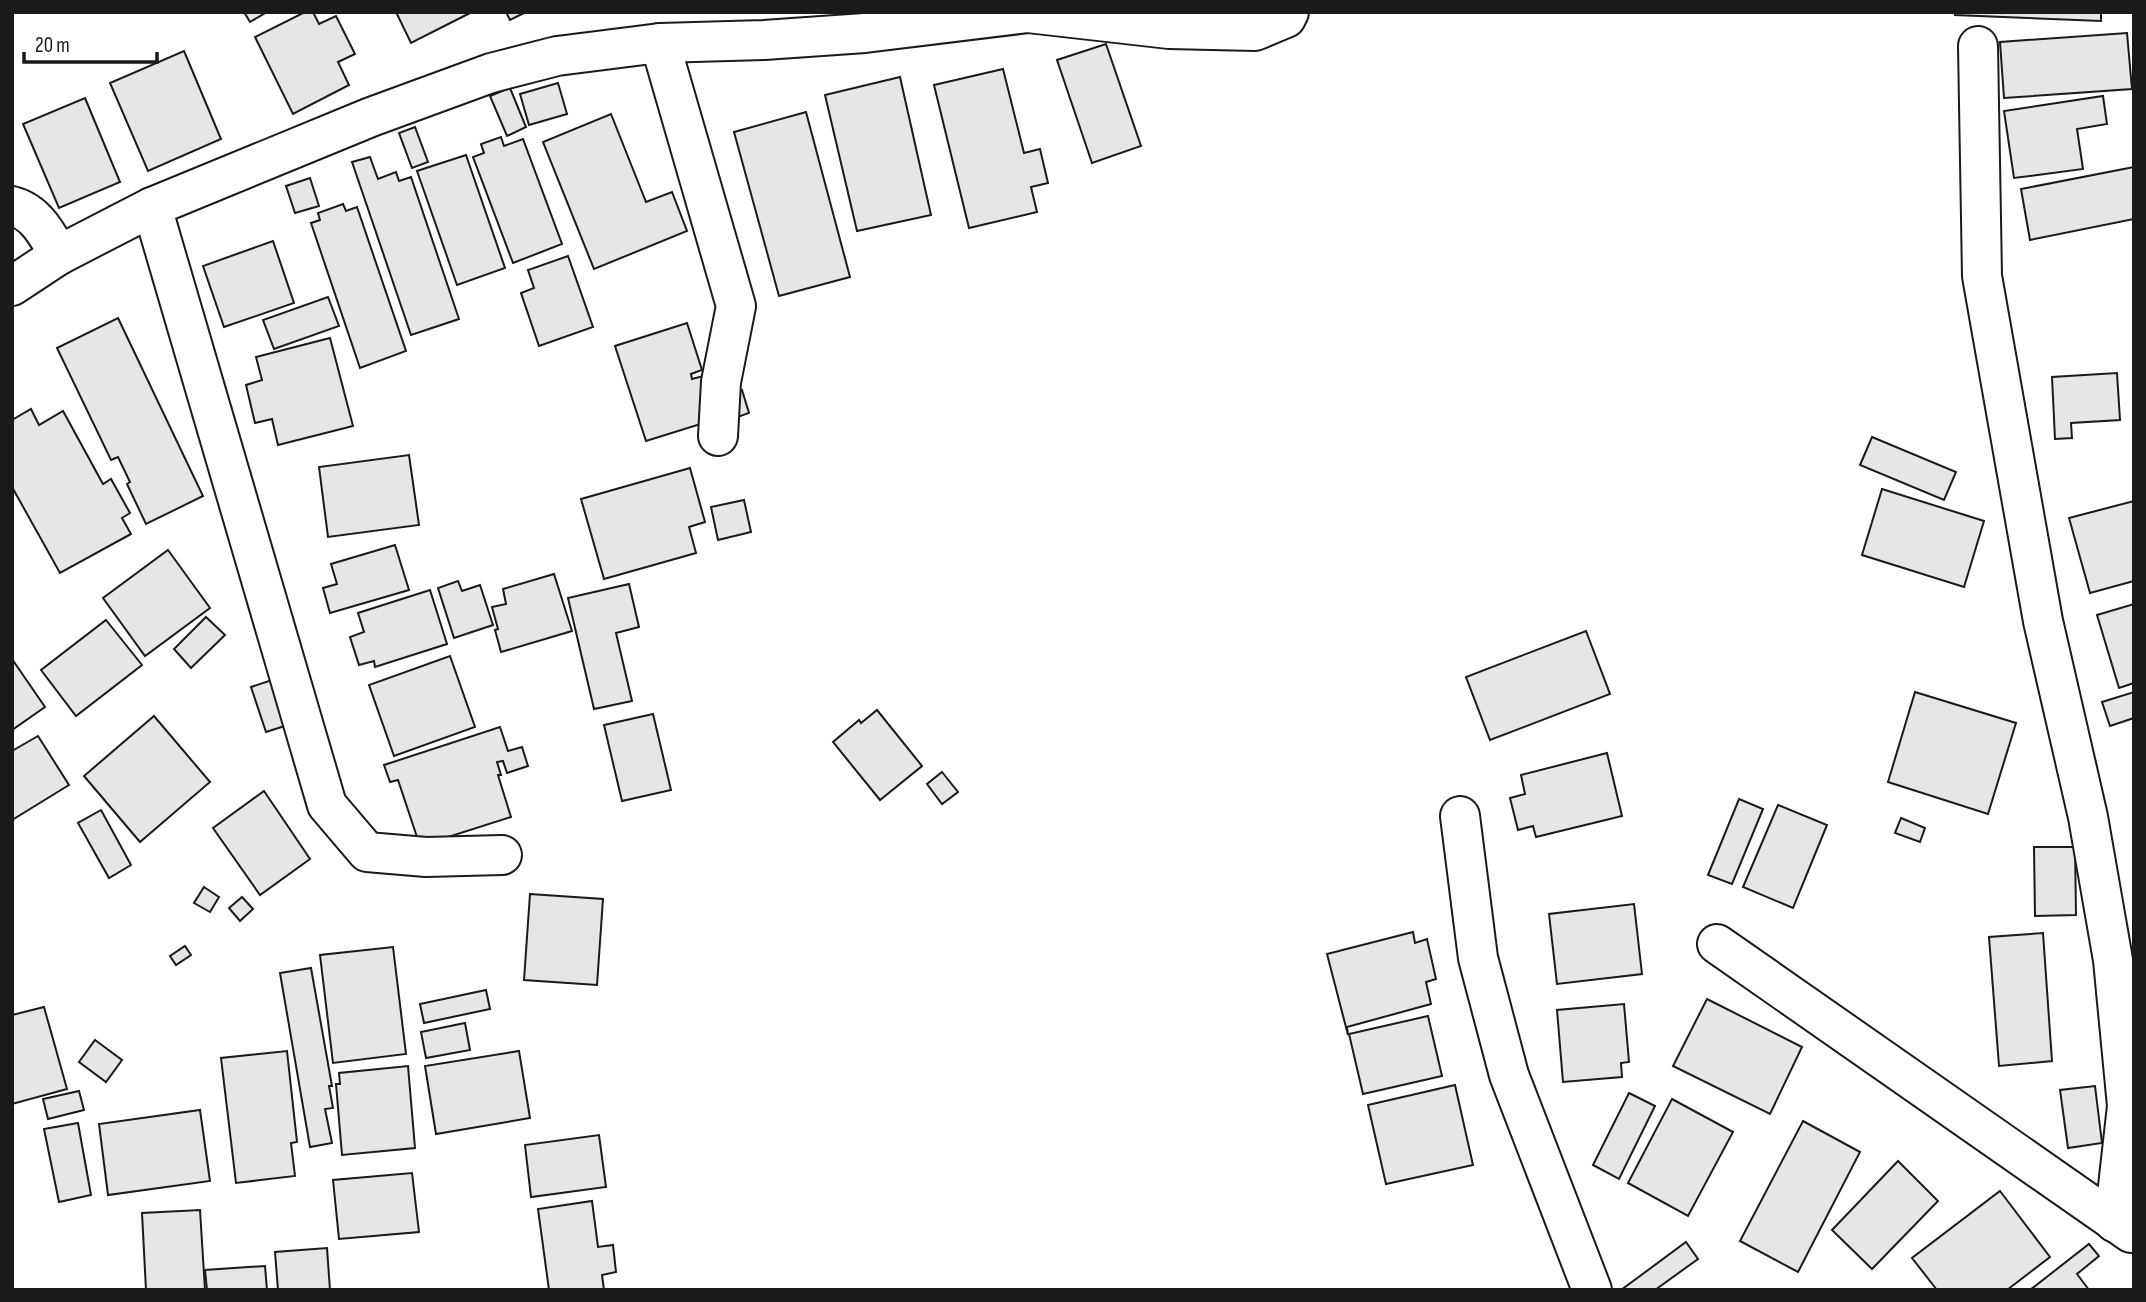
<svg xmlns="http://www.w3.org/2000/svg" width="2146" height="1302" viewBox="0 0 2146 1302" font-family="'Sofia Sans Condensed',sans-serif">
<rect width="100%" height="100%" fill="#fff"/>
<g fill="#e6e6e6" stroke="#1a1a1a" stroke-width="2">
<path d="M244,12H267L250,22Z"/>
<path d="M305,12H313L319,24L336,16L355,54L338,62L349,85L293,114L255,37Z"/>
<path d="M396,12H472L411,43Z"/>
<path d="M506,12H526L510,20Z"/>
<path d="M1955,12H2101V21L1955,15Z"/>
<path d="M2127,33L2132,89L2004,98L2000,42Z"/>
<path d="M1106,44L1141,146L1092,163L1057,60Z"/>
<path d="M184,51L221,139L148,171L110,83Z"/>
<path d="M1003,69L1024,153L1040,149L1048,183L1031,187L1037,212L969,228L934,85Z"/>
<path d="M900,77L931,215L857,231L825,95Z"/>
<path d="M558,83L567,114L529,125L520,94Z"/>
<path d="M510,88L526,127L507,136L490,96Z"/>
<path d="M2103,96L2107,124L2077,129L2083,169L2014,178L2004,111Z"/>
<path d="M85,98L120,182L59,208L23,124Z"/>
<path d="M806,112L850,277L779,296L734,132Z"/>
<path d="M611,114L646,202L672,192L687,231L594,269L543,142Z"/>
<path d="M415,127L428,162L412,168L399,133Z"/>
<path d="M501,137L504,146L523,139L562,244L513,263L473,157L484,153L481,144Z"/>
<path d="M466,155L505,268L457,285L417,171Z"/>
<path d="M370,157L378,179L396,172L399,181L411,177L459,319L411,335L352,162Z"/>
<path d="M2134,167V219L2030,240L2021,189Z"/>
<path d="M310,178L319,206L295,213L286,186Z"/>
<path d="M343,204L346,211L357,207L406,351L360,368L311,223L320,220L318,213Z"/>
<path d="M273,241L294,303L224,327L203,266Z"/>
<path d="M568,256L593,327L539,346L521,293L534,288L528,270Z"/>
<path d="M328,297L339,326L274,349L263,320Z"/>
<path d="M118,318L203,496L146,524L127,484L130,482L118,457L111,460L57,348Z"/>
<path d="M687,323L702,370L691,374L692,379L707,375V422L646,441L615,346Z"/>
<path d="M330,338L353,426L278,445L272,419L255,423L246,385L262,380L256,357Z"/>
<path d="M2117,373L2120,420L2071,423L2072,438L2055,439L2052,377Z"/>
<path d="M742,390L749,413L735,418L728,394Z"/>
<path d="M31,409L39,425L63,411L103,484L111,479L130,513L122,518L131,534L60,573L12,487V420Z"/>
<path d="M1872,437L1956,472L1944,500L1860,465Z"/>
<path d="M409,455L419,525L328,537L319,467Z"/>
<path d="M690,468L705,522L689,527L696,553L604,579L581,499Z"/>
<path d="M1882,489L1984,521L1964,587L1862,555Z"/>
<path d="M744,500L751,532L718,540L711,507Z"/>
<path d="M2134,501V581L2090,593L2069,518Z"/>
<path d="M395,545L409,590L330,613L323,588L337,584L331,564Z"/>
<path d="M168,550L210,608L145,656L103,598Z"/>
<path d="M554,574L572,631L501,652L495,630L498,629L492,607L506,604L503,589Z"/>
<path d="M458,581L462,591L480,585L493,625L454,638L438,588Z"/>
<path d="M629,584L639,627L616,633L632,701L594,709L568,598Z"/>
<path d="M430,590L447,644L375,667L374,661L359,665L350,637L364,632L358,613Z"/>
<path d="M2134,604V683L2119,688L2097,615Z"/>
<path d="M206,617L225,635L191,668L174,649Z"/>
<path d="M106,620L142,665L76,716L41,670Z"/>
<path d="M1586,631L1610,694L1490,740L1466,677Z"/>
<path d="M450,656L475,727L394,756L369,685Z"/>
<path d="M12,659L45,707L12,730Z"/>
<path d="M278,678L294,723L266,732L251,687Z"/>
<path d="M1915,692L2016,723L1988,814L1888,782Z"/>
<path d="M2134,692V718L2110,726L2102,702Z"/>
<path d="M877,710L922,766L880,800L833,742L859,720L861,723Z"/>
<path d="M653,714L671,790L622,801L604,725Z"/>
<path d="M154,716L210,782L140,842L84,776Z"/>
<path d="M500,727L508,751L522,747L528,766L507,773L503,761L497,762L501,775H498L511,817L420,846L398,780L390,782L384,765Z"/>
<path d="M38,736L69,785L12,820V751Z"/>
<path d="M1607,753L1622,816L1536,837L1533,826L1518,830L1510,798L1525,794L1521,775Z"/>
<path d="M942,772L958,792L942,804L927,784Z"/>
<path d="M264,791L310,859L260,895L213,828Z"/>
<path d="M1739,799L1763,809L1732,884L1708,875Z"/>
<path d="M1778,805L1827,825L1793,908L1743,887Z"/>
<path d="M101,810L131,865L109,878L78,823Z"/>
<path d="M1901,818L1925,828L1920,842L1895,833Z"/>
<path d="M2034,847H2075L2076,915L2035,916Z"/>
<path d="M204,887L219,897L210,912L194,903Z"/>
<path d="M530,894L603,899L597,985L524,980Z"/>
<path d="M242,897L253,909L240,921L229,908Z"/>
<path d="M1634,904L1642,974L1557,984L1549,914Z"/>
<path d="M1413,932L1415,943L1427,939L1436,979L1426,982L1431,1004L1347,1027L1348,1035L1327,954Z"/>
<path d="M2043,933L2052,1061L1999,1066L1989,937Z"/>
<path d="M185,946L191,955L176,965L170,956Z"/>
<path d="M393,947L406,1054L333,1063L320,955Z"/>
<path d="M311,968L332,1086H329L333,1108L325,1109L332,1143L310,1147L280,973Z"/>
<path d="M486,990L490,1009L424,1023L420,1004Z"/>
<path d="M1707,999L1802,1047L1770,1114L1673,1066Z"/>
<path d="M1624,1004L1629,1062L1621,1063L1622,1077L1563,1082L1557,1010Z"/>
<path d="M44,1007L67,1089L12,1104V1015Z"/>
<path d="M1428,1016L1442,1076L1363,1094L1349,1034Z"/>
<path d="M465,1023L470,1050L426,1058L421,1032Z"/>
<path d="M95,1040L122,1060L106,1082L79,1062Z"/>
<path d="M287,1051L297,1142L291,1143L295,1176L236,1183L221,1058Z"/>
<path d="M519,1051L530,1118L436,1134L425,1066Z"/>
<path d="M408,1066L415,1148L342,1155L336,1084H340L339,1073Z"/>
<path d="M1455,1085L1473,1165L1386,1184L1368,1105Z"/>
<path d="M2095,1086L2102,1143L2068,1148L2060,1090Z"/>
<path d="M79,1091L84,1110L48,1119L43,1099Z"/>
<path d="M1629,1093L1655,1106L1619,1179L1593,1165Z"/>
<path d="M1672,1099L1733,1132L1688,1216L1628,1183Z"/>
<path d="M200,1110L210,1181L108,1195L99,1124Z"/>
<path d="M1803,1121L1860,1152L1798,1272L1740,1241Z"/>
<path d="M78,1123L91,1195L59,1202L44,1129Z"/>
<path d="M599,1135L606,1187L531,1197L525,1145Z"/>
<path d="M1898,1161L1938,1201L1872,1269L1832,1230Z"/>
<path d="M412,1173L419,1232L339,1239L333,1180Z"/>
<path d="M2000,1191L2050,1257L2007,1290H1937L1912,1258Z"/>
<path d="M592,1201L598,1247L613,1245L616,1272L602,1275L604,1290H549L538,1209Z"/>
<path d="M200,1210L205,1290H146L142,1213Z"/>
<path d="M1686,1242L1698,1259L1655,1290H1621Z"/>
<path d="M2089,1244L2099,1256L2077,1274L2089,1290H2030Z"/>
<path d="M327,1248L330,1290H278L275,1252Z"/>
<path d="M265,1266L267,1290H207L205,1270Z"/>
</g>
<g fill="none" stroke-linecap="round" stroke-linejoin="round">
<g stroke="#1a1a1a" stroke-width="42">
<g id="minor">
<path d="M660,43L736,306L721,382L718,436"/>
<path d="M1978,46L1982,276L2043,621L2088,817L2113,960L2127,1106L2114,1222"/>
<path d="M12,206C36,212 47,234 59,255"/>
<path d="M152,207L327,805L367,852L426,857L502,855"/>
<path d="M12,286L59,255L152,207L371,117L491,73L557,56L660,43L764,40L865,33L1028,13L1169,29L1255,31L1286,18L1289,12"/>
<path d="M1460,816L1478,958L1509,1075L1592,1290"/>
<path d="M1717,944L2131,1233"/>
</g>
</g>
<use href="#minor" stroke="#fff" stroke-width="38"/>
</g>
<rect width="2146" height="1302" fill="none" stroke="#1a1a1a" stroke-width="28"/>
<path d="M24 52v10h133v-10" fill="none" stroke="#1a1a1a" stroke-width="3.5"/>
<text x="35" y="52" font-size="21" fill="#1a1a1a" stroke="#ffffff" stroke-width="5" paint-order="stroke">20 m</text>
</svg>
